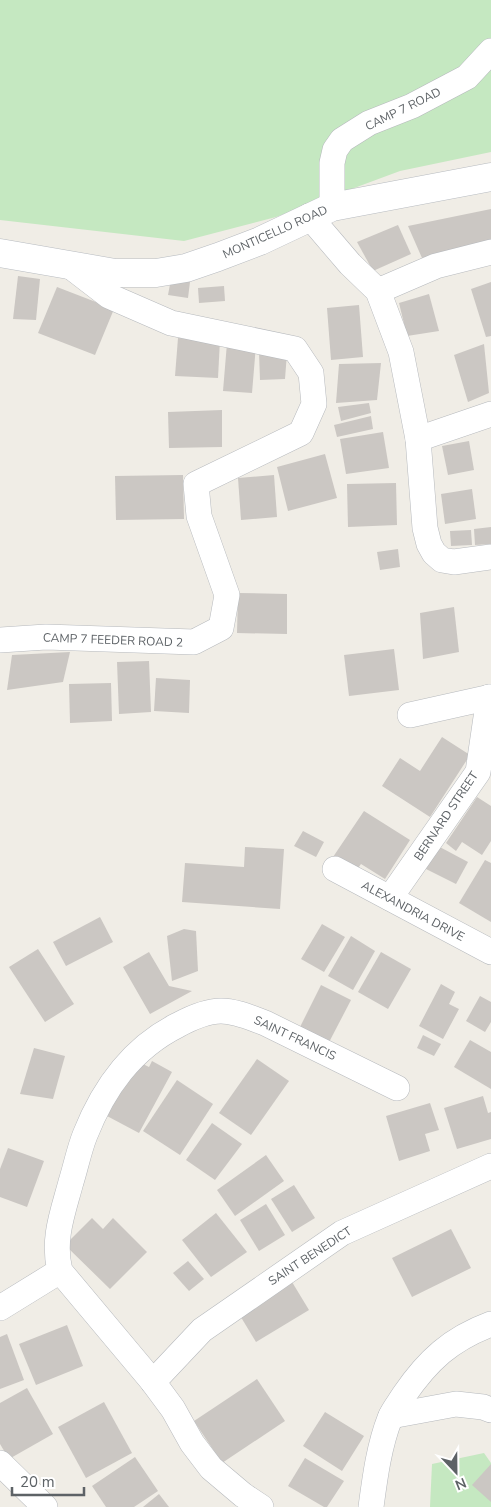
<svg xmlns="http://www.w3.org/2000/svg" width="491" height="1507" viewBox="0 0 491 1507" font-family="'Nunito Sans',sans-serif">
<rect width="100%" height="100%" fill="#f0ede6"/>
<g fill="#c5e8c1">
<path d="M0,0H491V152L400,171L276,217L184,241L0,220Z"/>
<path d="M484,1453L491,1463V1507H430L432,1464Z"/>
</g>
<g fill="#cbc7c3">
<path d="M491,209V241L422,258L408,226Z"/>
<path d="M398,225L411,254L373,271L357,242Z"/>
<path d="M18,276L40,279L36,320L13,319Z"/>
<path d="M171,279L190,282L188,298L168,295Z"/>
<path d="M491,282V336L486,337L471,289Z"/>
<path d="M224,286L225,301L199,303L198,288Z"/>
<path d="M57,287L114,309L95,355L38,333Z"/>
<path d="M429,294L439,331L407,336L399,303Z"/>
<path d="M359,305L363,357L331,360L327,308Z"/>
<path d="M178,338L220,340L218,378L175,376Z"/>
<path d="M227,343L256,345L252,393L223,391Z"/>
<path d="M484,344L489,393L468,402L454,355Z"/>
<path d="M259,352L287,353L285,379L260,380Z"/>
<path d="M381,363L377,400L336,403L339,364Z"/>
<path d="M369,403L371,413L341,421L338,407Z"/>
<path d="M222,410V447L169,448L168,412Z"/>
<path d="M371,416L373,429L337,437L334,425Z"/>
<path d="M383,432L389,468L346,474L340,439Z"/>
<path d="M469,441L474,470L448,475L442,446Z"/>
<path d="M325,454L337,498L288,511L277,467Z"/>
<path d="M183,475L184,519L116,520L115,476Z"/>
<path d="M274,475L277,517L241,520L238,478Z"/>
<path d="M396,483L397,525L348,527L347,484Z"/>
<path d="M472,489L476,519L445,524L441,494Z"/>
<path d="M491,527V544L475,545L474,529Z"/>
<path d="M471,530L472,545L451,546L450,531Z"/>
<path d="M398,549L400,567L380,570L377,552Z"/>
<path d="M238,593L287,594V634L237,633Z"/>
<path d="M454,607L459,652L423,659L420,613Z"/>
<path d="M394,649L399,690L349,696L344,655Z"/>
<path d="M70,652L63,682L7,690L12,655Z"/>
<path d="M149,661L151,712L119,714L117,662Z"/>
<path d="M156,678L190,680L189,713L154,711Z"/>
<path d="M111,683L112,721L70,723L69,684Z"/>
<path d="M442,737L470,755L430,817L382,786L400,758L420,771Z"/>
<path d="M477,797L491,806V841L482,855L462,842L456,851L446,843Z"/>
<path d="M364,811L410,840L385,879L361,864L356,871L333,857Z"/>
<path d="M303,831L324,842L316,857L294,846Z"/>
<path d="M436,845L468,862L456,884L424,868Z"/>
<path d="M245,847L284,849L280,909L182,902L185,863L244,867Z"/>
<path d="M485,860L491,863V922L459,903Z"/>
<path d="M100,917L113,942L66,966L53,942Z"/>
<path d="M322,924L345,937L324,972L301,959Z"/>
<path d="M184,929L196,931L198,971L172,981L167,936Z"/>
<path d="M351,936L375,951L353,990L328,976Z"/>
<path d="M38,949L74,1004L45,1022L9,967Z"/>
<path d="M149,952L169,986L192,991L150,1014L123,967Z"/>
<path d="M381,952L411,969L388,1009L358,992Z"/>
<path d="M441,984L455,992L449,1004L459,1009L443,1039L419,1026Z"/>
<path d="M321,985L351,1000L326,1048L297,1033Z"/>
<path d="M480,996L491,1002V1022L485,1032L466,1021Z"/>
<path d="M423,1035L441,1044L434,1056L417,1048Z"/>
<path d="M470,1040L491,1052V1089L454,1067Z"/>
<path d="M34,1048L65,1056L53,1099L20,1094Z"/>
<path d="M257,1059L289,1081L251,1135L219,1113Z"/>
<path d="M137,1061L149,1067L152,1061L172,1072L139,1133L107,1116Z"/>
<path d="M177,1080L213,1104L180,1155L143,1131Z"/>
<path d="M483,1096L488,1113L491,1112V1139L457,1149L444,1108Z"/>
<path d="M430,1103L439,1130L425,1134L430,1151L399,1161L386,1116Z"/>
<path d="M212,1123L242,1144L215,1180L186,1160Z"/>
<path d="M8,1148L44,1161L27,1207L0,1197V1169Z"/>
<path d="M266,1155L284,1181L235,1216L217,1190Z"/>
<path d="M294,1185L315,1218L292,1232L271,1199Z"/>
<path d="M266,1204L285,1235L259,1251L240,1220Z"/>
<path d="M216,1213L247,1252L211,1277L182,1240Z"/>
<path d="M92,1218L103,1229L113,1218L147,1252L110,1289L65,1245Z"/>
<path d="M451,1229L471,1268L412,1297L392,1258Z"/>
<path d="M188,1261L204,1279L189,1291L173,1273Z"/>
<path d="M289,1277L309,1310L256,1342L236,1309Z"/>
<path d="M67,1325L83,1366L36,1385L19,1344Z"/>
<path d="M7,1334L24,1380L0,1389V1337Z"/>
<path d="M257,1379L285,1421L222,1463L194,1421Z"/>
<path d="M27,1388L53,1434L9,1459L0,1444V1403Z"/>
<path d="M104,1402L132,1453L86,1478L58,1427Z"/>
<path d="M325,1412L364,1436L342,1471L303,1446Z"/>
<path d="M135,1457L158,1491L134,1507H106L92,1486Z"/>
<path d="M305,1458L344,1481L327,1507H324L288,1486Z"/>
<path d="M491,1464V1502L472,1485Z"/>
<path d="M159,1494L169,1507H143Z"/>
</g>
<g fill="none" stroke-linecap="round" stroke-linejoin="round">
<g stroke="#b6b9bd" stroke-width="26">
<g id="street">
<path d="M332,207V163L335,150L342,140L369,123L412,106L467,77L491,51"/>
<path d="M309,216L350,264L378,291L401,352L418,439L425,528L429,544L434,553L442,560L454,562L491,557"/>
<path d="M378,291L436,266L491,252"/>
<path d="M418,439L491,414"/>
<path d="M0,640L46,637L194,642L221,628L227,595L199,516L196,484L301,433L314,404L311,373L295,349L171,323L109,296L70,266"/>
<path d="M410,715L491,697"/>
<path d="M335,869L491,952"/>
<path d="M390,898L478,772L489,697"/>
<path d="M0,1308L60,1271"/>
<path d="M153,1382L202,1330L342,1233L491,1166"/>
<path d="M391,1416L456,1404L483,1407L491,1410"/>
<path d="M0,1463L45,1507"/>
<path d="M261,1507L243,1495L211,1468L192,1443L173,1409L153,1382L60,1271C52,1239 63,1212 71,1182C76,1166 79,1150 85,1135C104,1087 132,1048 178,1025C191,1018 207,1011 221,1011C236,1011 251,1018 265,1023L397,1088"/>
<path d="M371,1507C375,1477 379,1446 390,1418C393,1410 400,1402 404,1395C428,1360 451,1339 491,1324"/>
</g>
</g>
<g stroke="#b7bbc0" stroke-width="29">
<path id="secondary" d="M0,253L115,273H156L186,268L218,257L260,241L332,207L491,177"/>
</g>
<use href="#street" stroke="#fff" stroke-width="25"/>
<use href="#secondary" stroke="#fff" stroke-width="28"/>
</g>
<g text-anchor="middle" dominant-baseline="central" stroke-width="5" stroke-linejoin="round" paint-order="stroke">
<g font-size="12" fill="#5d6266" stroke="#fff">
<text transform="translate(403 109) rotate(-26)">CAMP 7 ROAD</text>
<text transform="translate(275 232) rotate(-24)">MONTICELLO ROAD</text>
<text transform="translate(113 640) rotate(2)">CAMP 7 FEEDER ROAD 2</text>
<text transform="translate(446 816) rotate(-56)">BERNARD STREET</text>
<text transform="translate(413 911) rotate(28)">ALEXANDRIA DRIVE</text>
<text transform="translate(295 1038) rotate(25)">SAINT FRANCIS</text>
<text transform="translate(310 1256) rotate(-33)">SAINT BENEDICT</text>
</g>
</g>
<g transform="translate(456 1472) rotate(158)" stroke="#ffffff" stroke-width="4" paint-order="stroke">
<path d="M0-4L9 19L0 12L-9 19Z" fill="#5d6266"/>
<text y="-8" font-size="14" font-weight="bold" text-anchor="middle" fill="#5d6266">N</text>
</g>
<path d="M12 1487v8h72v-8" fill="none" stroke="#5d6266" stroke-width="2.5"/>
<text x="20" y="1487" font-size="15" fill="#5d6266" stroke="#ffffff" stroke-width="4" paint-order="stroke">20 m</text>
</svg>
